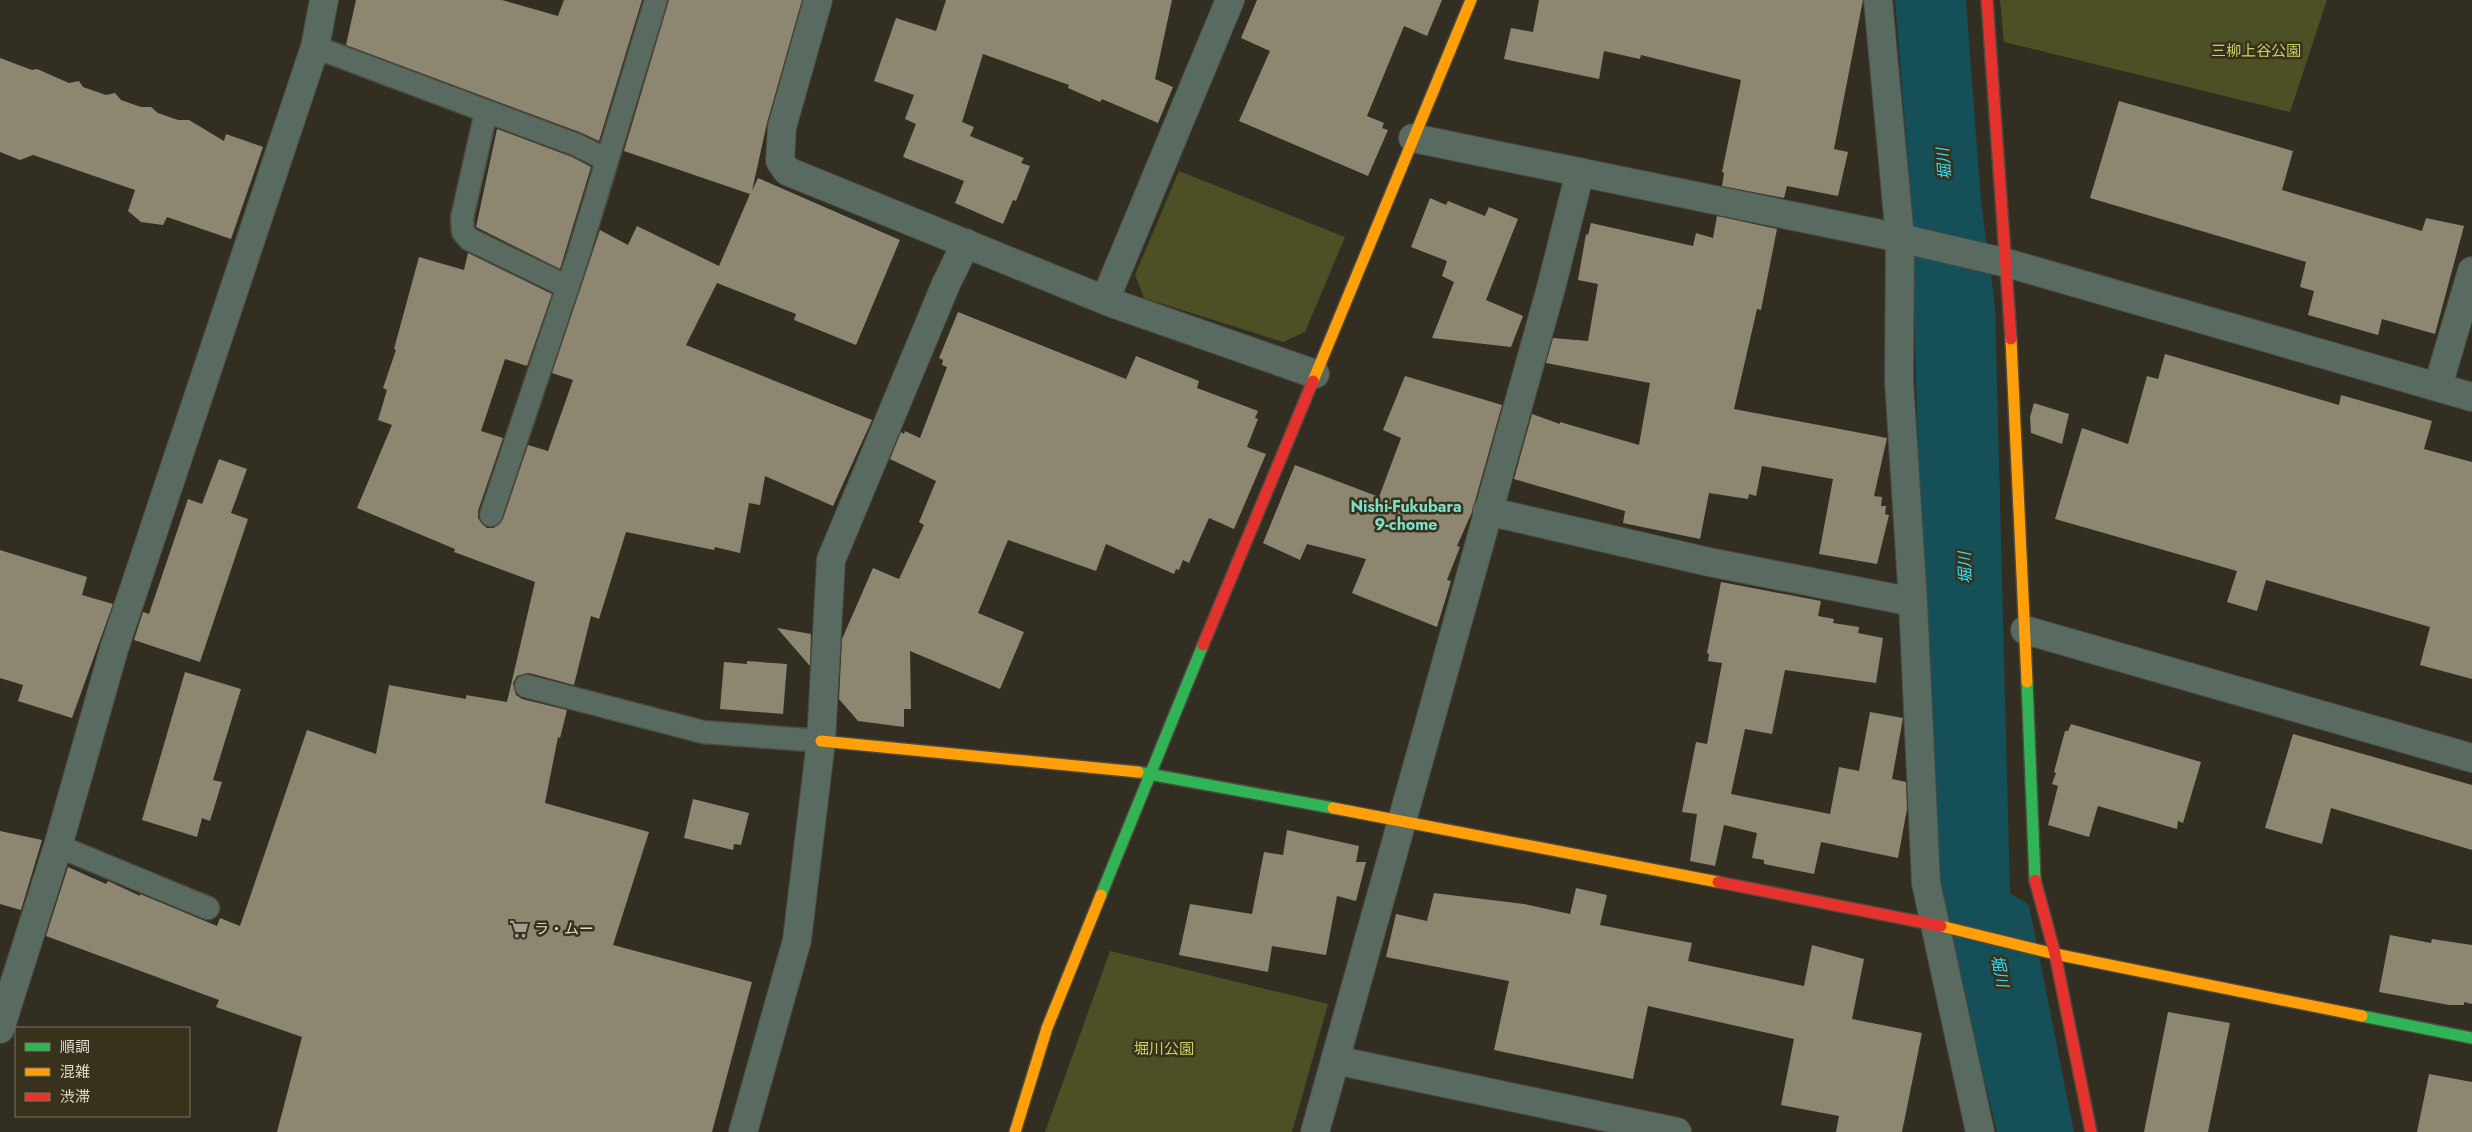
<svg xmlns="http://www.w3.org/2000/svg" width="2472" height="1132" viewBox="0 0 2472 1132" font-family="Jost,'Noto Sans JP',sans-serif">
<rect width="100%" height="100%" fill="#322e22"/>
<g fill="#4d5024">
<path d="M2000,0H2327L2290,112L2004,42Z"/>
<path d="M1179,171L1345,237L1305,332L1283,342L1144,298L1135,275Z"/>
<path d="M1110,951L1328,1004L1292,1132H1045Z"/>
</g>
<path fill="#155058" d="M1895,0H1966L1981,202L1995,306L2010,893L2029,905L2074,1132H1997L1962,990L1939,886L1919,483L1911,198Z"/>
<g fill="#8d8771">
<path d="M356,0H502L558,16L564,0H642L599,141L582,133L346,45Z"/>
<path d="M669,0H802L767,123L752,191L758,178L900,240L856,345L794,320L796,314L717,283L686,345L872,420L833,506L765,476L760,505L749,503L740,553L715,547L714,550L626,532L599,619L591,616L574,685L529,673L517,676L513,683L516,695L522,699L567,710L560,738L558,737L545,803L649,832L613,945L752,982L712,1132H277L302,1037L216,1007L219,1000L46,936L68,867L106,884L108,881L140,896V894L217,926L220,918L240,926L307,730L376,754L389,685L466,699V695L507,702L535,582L454,552L455,549L357,508L392,425L378,420L387,390L383,388L396,350L394,349L419,257L464,270L468,253L552,294L527,366L505,359L481,431L503,438L478,511V518L482,524L487,528H494L503,519L528,445L548,451L573,380L552,373L600,230L628,245L637,226L719,266L750,194L624,151Z"/>
<path d="M946,0H1172L1155,79L1173,87L1158,123L1102,99L1100,102L1068,88L1069,85L983,54L962,122L974,127L970,136L1024,158L1021,163L1030,166L1016,201L1013,200L1003,224L955,203L964,181L903,157L916,124L905,119L914,95L874,81L896,18L936,31Z"/>
<path d="M1257,0H1442L1427,36L1404,26L1367,116L1384,123L1382,128L1388,130L1368,176L1239,121L1270,51L1241,38Z"/>
<path d="M1539,0H1863L1834,149L1848,152L1838,196L1787,186L1784,198L1722,186L1724,173L1722,172L1741,80L1641,55L1640,59L1604,51L1599,79L1504,59L1511,28L1533,32Z"/>
<path d="M0,58L32,70L37,69L69,83L79,81L83,87L106,95L115,93L121,100L141,107H151L158,113L178,120H189L224,141L226,134L263,147L231,239L167,217L163,225L141,222L128,211L135,190L33,155L20,160L0,152Z"/>
<path d="M2119,101L2293,151L2282,190L2422,231L2426,218L2464,226L2435,334L2382,319L2378,335L2308,315L2314,291L2300,287L2306,262L2090,198Z"/>
<path d="M497,129L572,157L591,167L560,269L476,227Z"/>
<path d="M1430,198L1446,205L1448,201L1485,216L1489,207L1518,219L1486,300L1523,316L1511,347L1432,338L1454,282L1442,276L1447,261L1411,247Z"/>
<path d="M1717,216L1777,229L1761,310L1757,309L1734,409L1887,438L1874,496L1882,497L1881,506H1886L1885,514L1889,515L1877,564L1819,554L1833,479L1762,466L1756,496L1749,494L1748,499L1709,493L1700,539L1623,523L1625,511L1514,479L1532,414L1560,424V422L1639,445L1650,383L1546,363L1553,338L1588,341L1598,284L1578,280L1586,234L1588,235L1591,223L1693,246L1696,233L1713,238Z"/>
<path d="M958,312L1126,379L1136,356L1199,381L1197,388L1258,411L1255,418L1258,419L1247,447L1266,454L1234,529L1209,518L1189,563L1183,560L1179,570L1176,569L1174,574L1106,544L1096,571L1008,540L978,613L1024,632L1000,689L910,651L911,709H904V727L858,721L839,699L842,639L873,568L899,579L924,525L919,522L936,481L890,459L901,432L904,434L905,431L920,438L947,367L942,365L943,360L939,358Z"/>
<path d="M2165,354L2339,405L2341,395L2432,421L2424,449L2472,462V679L2420,665L2430,627L2266,580L2257,611L2227,602L2237,571L2055,519L2082,428L2128,444L2147,376L2158,379Z"/>
<path d="M1405,376L1502,405L1472,512L1457,546L1460,547L1447,580L1451,581L1437,627L1352,593L1366,559L1307,544L1300,560L1263,543L1295,465L1379,497L1401,438L1383,430Z"/>
<path d="M2034,403L2069,414L2062,444L2031,433L2030,417Z"/>
<path d="M219,459L247,469L231,513L248,519L200,662L134,640L143,612L149,614L188,499L202,504Z"/>
<path d="M0,550L87,577L82,595L113,604L72,718L18,701L23,685L0,678Z"/>
<path d="M1721,582L1821,601L1818,616L1834,619L1833,623L1859,627L1858,633L1883,638L1876,683L1785,670L1772,734L1745,729L1731,794L1830,814L1839,767L1859,771L1870,712L1903,718L1892,779L1906,782L1907,809L1898,858L1821,842L1814,874L1764,864V860L1752,858L1757,833L1724,825L1715,866L1690,861L1697,814L1682,812L1696,742L1707,744L1722,663L1708,661L1709,654L1707,653Z"/>
<path d="M777,628L811,634L810,666Z"/>
<path d="M747,661L787,664L783,714L720,709L724,662L747,664Z"/>
<path d="M185,672L241,689L213,780L222,782L210,821L202,818L197,837L142,820Z"/>
<path d="M2071,724L2201,762L2183,823L2178,821L2177,829L2098,806L2089,837L2048,825L2058,786L2052,784L2056,773L2054,772L2065,731H2068Z"/>
<path d="M2293,734L2472,785V850L2331,808L2322,844L2265,828Z"/>
<path d="M693,799L749,813L741,845L734,844L733,850L684,838Z"/>
<path d="M1287,830L1359,846L1356,862H1366L1356,901L1337,896L1326,955L1272,946L1268,972L1179,955L1190,904L1252,914L1264,852L1283,855Z"/>
<path d="M0,831L42,840L21,910L0,904Z"/>
<path d="M1576,888L1607,895L1600,925L1692,943L1688,961L1804,986L1812,945L1864,959L1852,1019L1922,1033L1902,1132H1836L1839,1116L1781,1105L1794,1039L1648,1006L1633,1079L1494,1050L1509,981L1386,957L1396,914L1427,921L1434,893L1524,904L1570,914Z"/>
<path d="M2390,935L2431,943L2432,939L2472,945V1004L2464,1002V1005H2449L2379,992Z"/>
<path d="M2168,1012L2230,1023L2208,1132H2144Z"/>
<path d="M2429,1074L2472,1082V1132H2417Z"/>
</g>
<g fill="none" stroke-linecap="round" stroke-linejoin="round">
<g stroke="#4c493f" stroke-width="25">
<g id="lane">
<path d="M315,47L577,145L607,160"/>
<path d="M486,112L462,218L463,232L469,239L568,287"/>
<path d="M491,515L578,256L656,0"/>
<path d="M526,686L703,732L821,741"/>
<path d="M58,846L208,908"/>
</g>
</g>
<g stroke="#4c493f" stroke-width="30">
<g id="street">
<path d="M818,0L782,127L780,161L787,171L1112,303L1315,374"/>
<path d="M1878,0L1900,238L1899,381L1913,602L1926,883L1980,1132"/>
<path d="M1413,138L1900,238L2007,263L2472,397"/>
<path d="M1105,300L1230,0"/>
<path d="M2438,386L2472,271"/>
<path d="M1487,511L1709,562L1913,602"/>
<path d="M2025,630L2472,758"/>
<path d="M0,1029L58,846L114,649L315,47L324,0"/>
<path d="M1335,1060L1677,1132"/>
<path d="M743,1132L797,940L821,741L831,560L946,284L966,243"/>
<path d="M1315,1132L1551,288L1580,172"/>
</g>
</g>
<g stroke="#4c493f" stroke-width="14">
<g id="fast">
<path d="M2027,682L2035,880"/>
<path d="M1138,772L1333,808"/>
<path d="M1101,895L1203,645"/>
<path d="M2362,1016L2472,1038"/>
</g>
</g>
<g stroke="#4c493f" stroke-width="14">
<g id="slow">
<path d="M2011,339L2027,682"/>
<path d="M1313,381L1471,0"/>
<path d="M821,741L1138,772"/>
<path d="M1333,808L1718,882"/>
<path d="M1941,926L2055,954L2362,1016"/>
<path d="M1015,1132L1047,1028L1101,895"/>
</g>
</g>
<g stroke="#4c493f" stroke-width="14">
<g id="jam">
<path d="M1987,0L2011,339"/>
<path d="M1203,645L1313,381"/>
<path d="M2035,880L2055,954L2091,1132"/>
<path d="M1718,882L1941,926"/>
</g>
</g>
<use href="#lane" stroke="#596a60" stroke-width="22"/>
<use href="#street" stroke="#596a60" stroke-width="28"/>
<use href="#fast" stroke="#30b455" stroke-width="11"/>
<use href="#slow" stroke="#ff9f0a" stroke-width="11"/>
<use href="#jam" stroke="#e5322d" stroke-width="11"/>
</g>
<defs>
<g id="supermarket-bare" transform="scale(1.5)"><path d="M-6-5.5h2.5l.6 2H6L4.5 2H-2.5L-4.4-4H-6ZM-1.5 3.2a1.3 1.3 0 1 0 .1 0ZM3 3.2a1.3 1.3 0 1 0 .1 0Z" fill="#a29e91" stroke="#38321c" stroke-width="2.5" paint-order="stroke"/></g>
</defs>
<g fill-rule="evenodd">
<use href="#supermarket-bare" x="519" y="929"/>
</g>
<g text-anchor="middle" dominant-baseline="central" stroke-width="5" stroke-linejoin="round" paint-order="stroke">
<g font-size="15" fill="#c8d262" stroke="#38321c">
<text x="2256" y="51">三柳上谷公園</text>
<text x="1164" y="1049">堀川公園</text>
</g>
<g font-size="15" fill="#dedbcd" stroke="#38321c" text-anchor="start">
<text x="534" y="929">ラ・ムー</text>
</g>
<g font-size="16" font-style="italic" fill="#2cdff9" stroke="#38321c">
<text transform="translate(1944 164) rotate(-95)">堀川</text>
<text transform="translate(1965 568) rotate(-92)">堀川</text>
<text transform="translate(2000 971) rotate(79)">堀川</text>
</g>
<g font-size="16" font-weight="bold" fill="#7de0ca" stroke="#38321c">
<text x="1406" y="506">Nishi-Fukubara<tspan x="1406" dy="18">9-chome</tspan></text>
</g>
</g>
<rect x="15" y="1027" width="175" height="90" fill="#38321c" stroke="#7a7663"/>
<rect x="25" y="1043" width="25" height="8" fill="#30b455" stroke="#7a7663"/>
<text x="60" y="1052" font-size="15" fill="#dedbcd">順調</text>
<rect x="25" y="1068" width="25" height="8" fill="#ff9f0a" stroke="#7a7663"/>
<text x="60" y="1077" font-size="15" fill="#dedbcd">混雑</text>
<rect x="25" y="1093" width="25" height="8" fill="#e5322d" stroke="#7a7663"/>
<text x="60" y="1102" font-size="15" fill="#dedbcd">渋滞</text>
</svg>
